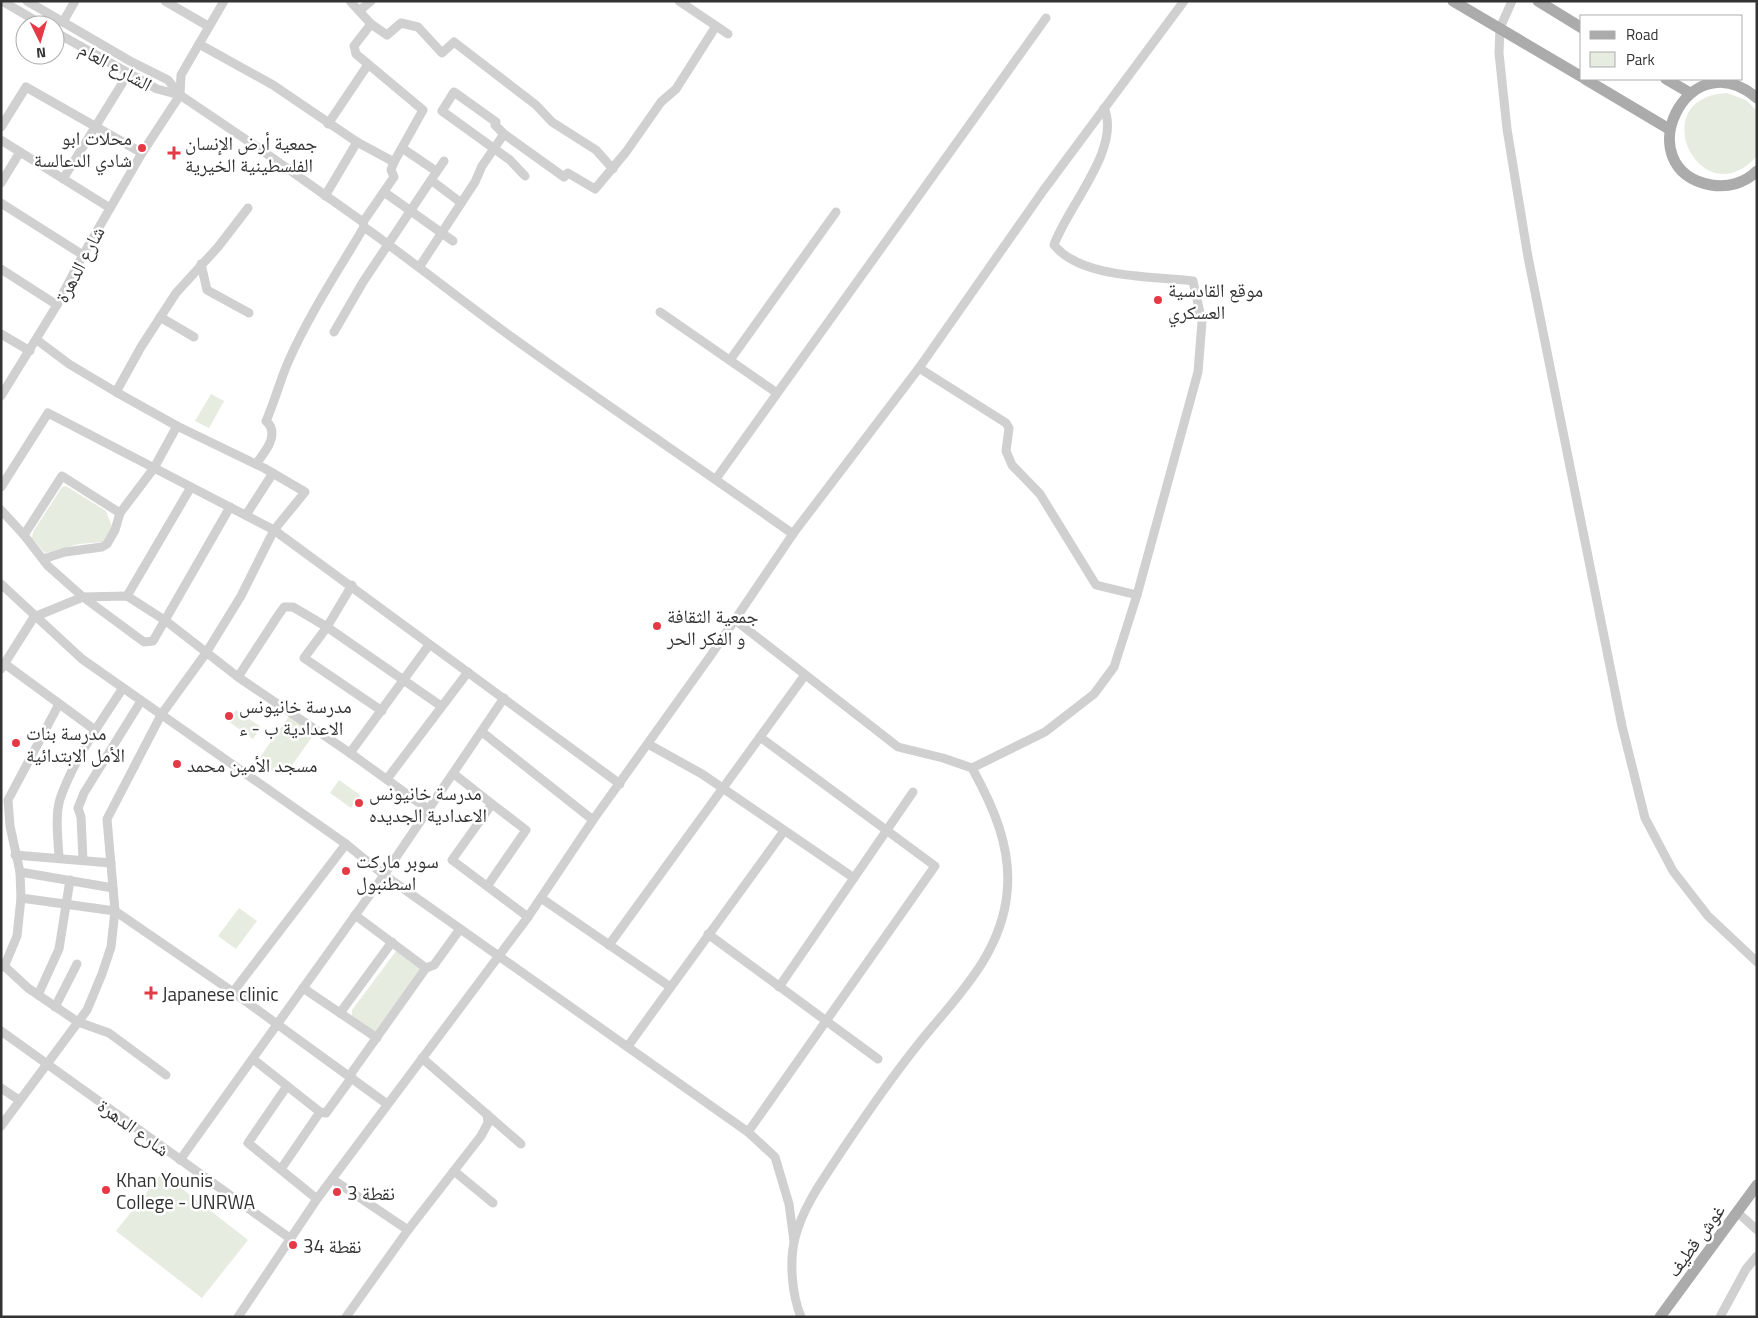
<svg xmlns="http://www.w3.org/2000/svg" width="1758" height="1318" viewBox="0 0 1758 1318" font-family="'Titillium Web','Noto Naskh Arabic',sans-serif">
<rect width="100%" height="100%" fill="#fff"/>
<g fill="#e6ecdf">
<path d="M1727,93L1746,100L1757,111V156C1701,219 1642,97 1727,93Z"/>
<path d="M211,394L224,401L209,428L195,421Z"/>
<path d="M66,486L106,511L112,527L103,542L79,544L45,553L32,538L33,532L62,487Z"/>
<path d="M236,710L261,727L253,739L228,721Z"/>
<path d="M289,716L314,734L288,771L257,770L253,767Z"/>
<path d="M339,780L360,795L351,808L330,793Z"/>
<path d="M239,908L257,921L236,949L218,936Z"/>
<path d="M397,950L422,967L376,1032L352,1017V1010Z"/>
<path d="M162,1173L248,1240L202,1298L116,1231Z"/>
</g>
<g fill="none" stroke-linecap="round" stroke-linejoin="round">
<g stroke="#d0d0d0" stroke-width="9">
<path d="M2,1L43,25"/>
<path d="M27,1L130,61L168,80L180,95L257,147L363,222L364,227C415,263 463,302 513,338C606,405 700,468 793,534"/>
<path d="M165,1L208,26"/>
<path d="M350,1L371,24L354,46L356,54L423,110L394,162L391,170L394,177L363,222"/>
<path d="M679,1L728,34"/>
<path d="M1512,1L1500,28L1499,53L1507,129L1528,257L1622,726L1645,818L1673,871L1708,916L1757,962"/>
<path d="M360,10L371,1"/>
<path d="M63,22L75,1"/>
<path d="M371,24L387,35L401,23L418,27L442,53L454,42L536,105L552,122L596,150L613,169"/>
<path d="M55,32L157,89L180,95"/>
<path d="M199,44L273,85L357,142L394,162"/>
<path d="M328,124L367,66"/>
<path d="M1,127L26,87L142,153"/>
<path d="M1,140L110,208"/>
<path d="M402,148L436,171"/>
<path d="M444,161L431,180L460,202"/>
<path d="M525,176L510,160L442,111L454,92L496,122L495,125L504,134L557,172L564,177L568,173L595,189L626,152L661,102L676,89L716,26"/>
<path d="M63,179L128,74"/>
<path d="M1,183L20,152"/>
<path d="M384,192L453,241"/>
<path d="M325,196L357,142"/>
<path d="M1,203L83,255"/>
<path d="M201,264L207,290L249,313"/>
<path d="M420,266L475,182L482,166L504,134"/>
<path d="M1,269L57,305"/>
<path d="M660,312L777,393"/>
<path d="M160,317L194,337"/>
<path d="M334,332L363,282L431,180"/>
<path d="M1,334L30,351"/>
<path d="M730,360L836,212"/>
<path d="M919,368L1006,423L1009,428L1006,451L1012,465L1040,494L1096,585L1137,595"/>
<path d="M116,392L141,347L176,293L218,247L248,208"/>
<path d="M1,396L57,305L83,255L142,153L180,95L181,75L224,1"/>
<path d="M256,464C264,453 281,434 266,421C275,401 280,380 289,360C310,313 338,271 364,227"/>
<path d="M718,476L1046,18"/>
<path d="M1,487L48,413L274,530L620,784"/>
<path d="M1,510L24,535L48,566L83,597L127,596L166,621L238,677L350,753L429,810"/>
<path d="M246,515L273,473"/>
<path d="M24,535L62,476L120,513"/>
<path d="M43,559L65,552L102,547L107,544L115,530L120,513L154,468L177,426"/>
<path d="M1,584L82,659L346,844L384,875L748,1132L775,1157L789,1204L794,1241"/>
<path d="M352,585L327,627L304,658L382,711"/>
<path d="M127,596L191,487"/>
<path d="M735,620L898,747L943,758L972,768C993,806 1012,848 1007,893C1001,957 953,1000 916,1047C889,1081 865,1116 841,1152C823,1180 803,1206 795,1238C789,1262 792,1295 801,1317"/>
<path d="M5,664L95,730"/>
<path d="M1,669L34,617L83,597L144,642L153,641L230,507"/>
<path d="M238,677L277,617L284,607H293L327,627L441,706"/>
<path d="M482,732L593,820"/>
<path d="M648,744L702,774L854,878"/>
<path d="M350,753L429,645"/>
<path d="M972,768L1045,732L1094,694L1114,667L1137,595L1198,372L1202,322L1193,281C1152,276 1082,279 1054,245C1067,207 1122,148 1104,108"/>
<path d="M454,774L492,804L452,860L528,917"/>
<path d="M387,779L468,672"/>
<path d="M346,844L233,992L387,1104"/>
<path d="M15,855L111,863"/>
<path d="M59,857C58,839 55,816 60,799C74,759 100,723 123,688"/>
<path d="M83,860L81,817L78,808L84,793L141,701"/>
<path d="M20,872L113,888"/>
<path d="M488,885L526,830L492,804"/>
<path d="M21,898L115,911L233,992"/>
<path d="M541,898L669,986"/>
<path d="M708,934L878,1059"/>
<path d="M609,945L805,675"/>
<path d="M1,963L28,988L78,1022L109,1033L166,1075"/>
<path d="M4,967L17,936L21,898L20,872L10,826L8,800L59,704"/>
<path d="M426,968L434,965L460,929"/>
<path d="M779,987L913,792"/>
<path d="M303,988L377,1038"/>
<path d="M38,995L59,949L70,880"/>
<path d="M55,1007L77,964"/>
<path d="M340,1013L392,942"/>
<path d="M1,1031L291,1239"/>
<path d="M628,1046L784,831"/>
<path d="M422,1058L521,1144"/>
<path d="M253,1059L320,1112L281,1169"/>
<path d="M350,1075L426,968L355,915"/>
<path d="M287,1086L248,1143L317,1199"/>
<path d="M1,1088L19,1100"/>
<path d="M320,1112L326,1113L352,1077"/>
<path d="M1,1126L87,1010L102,974L111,947L115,911L107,819L161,715L206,653L241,596L274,530L305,492L264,468L177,426L116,392L69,364L37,340"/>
<path d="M748,1132L935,866L760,737"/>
<path d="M180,1160L384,875L504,698"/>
<path d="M454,1171L493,1203"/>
<path d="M332,1179L408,1230L481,1136L488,1123L487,1114"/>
<path d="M1737,1212L1757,1230"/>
<path d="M238,1317L317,1199L528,917L593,820L711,655L795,531L919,368L1043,191L1184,1"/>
<path d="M346,1317L408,1230"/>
<path d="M1720,1317L1746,1269L1757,1256"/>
</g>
<g stroke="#ababab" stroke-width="11">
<path d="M1453,1L1582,77"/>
<path d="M1538,1L1582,28"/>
<path d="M1585,79L1669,129"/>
<path d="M1666,79L1690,93"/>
<path d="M1757,98C1687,38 1626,169 1711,185C1728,188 1745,183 1757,171"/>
<path d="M1660,1317L1757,1185"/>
</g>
</g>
<g fill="#e63946" stroke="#fff" stroke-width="2">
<circle cx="142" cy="148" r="5"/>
<path d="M171.5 145.5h5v5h5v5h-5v5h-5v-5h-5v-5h5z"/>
<circle cx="1158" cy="300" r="5"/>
<circle cx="657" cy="626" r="5"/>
<circle cx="229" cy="716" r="5"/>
<circle cx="16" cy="743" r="5"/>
<circle cx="177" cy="764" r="5"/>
<circle cx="359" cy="803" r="5"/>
<circle cx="346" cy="871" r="5"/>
<path d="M148.5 985.5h5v5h5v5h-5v5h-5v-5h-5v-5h5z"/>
<circle cx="106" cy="1190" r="5"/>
<circle cx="337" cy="1192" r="5"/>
<circle cx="293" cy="1245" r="5"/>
</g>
<g text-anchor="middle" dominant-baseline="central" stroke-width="5" stroke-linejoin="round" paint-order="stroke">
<g font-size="19" fill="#333" stroke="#fff">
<text transform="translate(116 66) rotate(29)">الشارع العام</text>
<text transform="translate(79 264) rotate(-62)">شارع الدهرة</text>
<text transform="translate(134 1127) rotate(36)">شارع الدهرة</text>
<text transform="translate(1695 1240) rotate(-54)">غوش قطيف</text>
</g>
<g font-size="19" fill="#333" stroke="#fff" text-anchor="start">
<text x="132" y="137" text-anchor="end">محلات ابو<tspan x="132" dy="22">شادي الدعالسة</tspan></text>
<text x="185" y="142">جمعية أرض الإنسان<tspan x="185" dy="22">الفلسطينية الخيرية</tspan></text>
<text x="1168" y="289">موقع القادسية<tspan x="1168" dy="22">العسكري</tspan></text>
<text x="667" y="615">جمعية الثقافة<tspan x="667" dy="22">و الفكر الحر</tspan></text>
<text x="239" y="705">مدرسة خانيونس<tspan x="239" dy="22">الاعدادية ب - ء</tspan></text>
<text x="26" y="732">مدرسة بنات<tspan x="26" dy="22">الأمل الابتدائية</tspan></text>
<text x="187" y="764">مسجد الأمين محمد</text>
<text x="369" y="792">مدرسة خانيونس<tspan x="369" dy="22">الاعدادية الجديده</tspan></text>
<text x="356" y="860">سوبر ماركت<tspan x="356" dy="22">اسطنبول</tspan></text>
<text x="162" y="993">Japanese clinic</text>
<text x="116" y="1179">Khan Younis<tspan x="116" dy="22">College - UNRWA</tspan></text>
<text x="347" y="1192">نقطة 3</text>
<text x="303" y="1245">نقطة 34</text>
</g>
</g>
<rect width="1758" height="1318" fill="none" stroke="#333333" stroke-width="5"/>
<rect x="1580" y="15" width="162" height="65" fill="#ffffff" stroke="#adadad"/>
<rect x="1590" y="31" width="25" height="8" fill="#ababab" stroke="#adadad"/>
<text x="1626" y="40" font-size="15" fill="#333333">Road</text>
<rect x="1590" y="52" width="25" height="15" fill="#e6ecdf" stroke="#adadad"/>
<text x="1626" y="65" font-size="15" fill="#333333">Park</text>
<g transform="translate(40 40) rotate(175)"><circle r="24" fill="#ffffff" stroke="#adadad"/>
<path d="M0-4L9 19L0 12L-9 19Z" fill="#e63946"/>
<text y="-8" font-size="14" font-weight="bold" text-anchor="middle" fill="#333333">N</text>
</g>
</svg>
